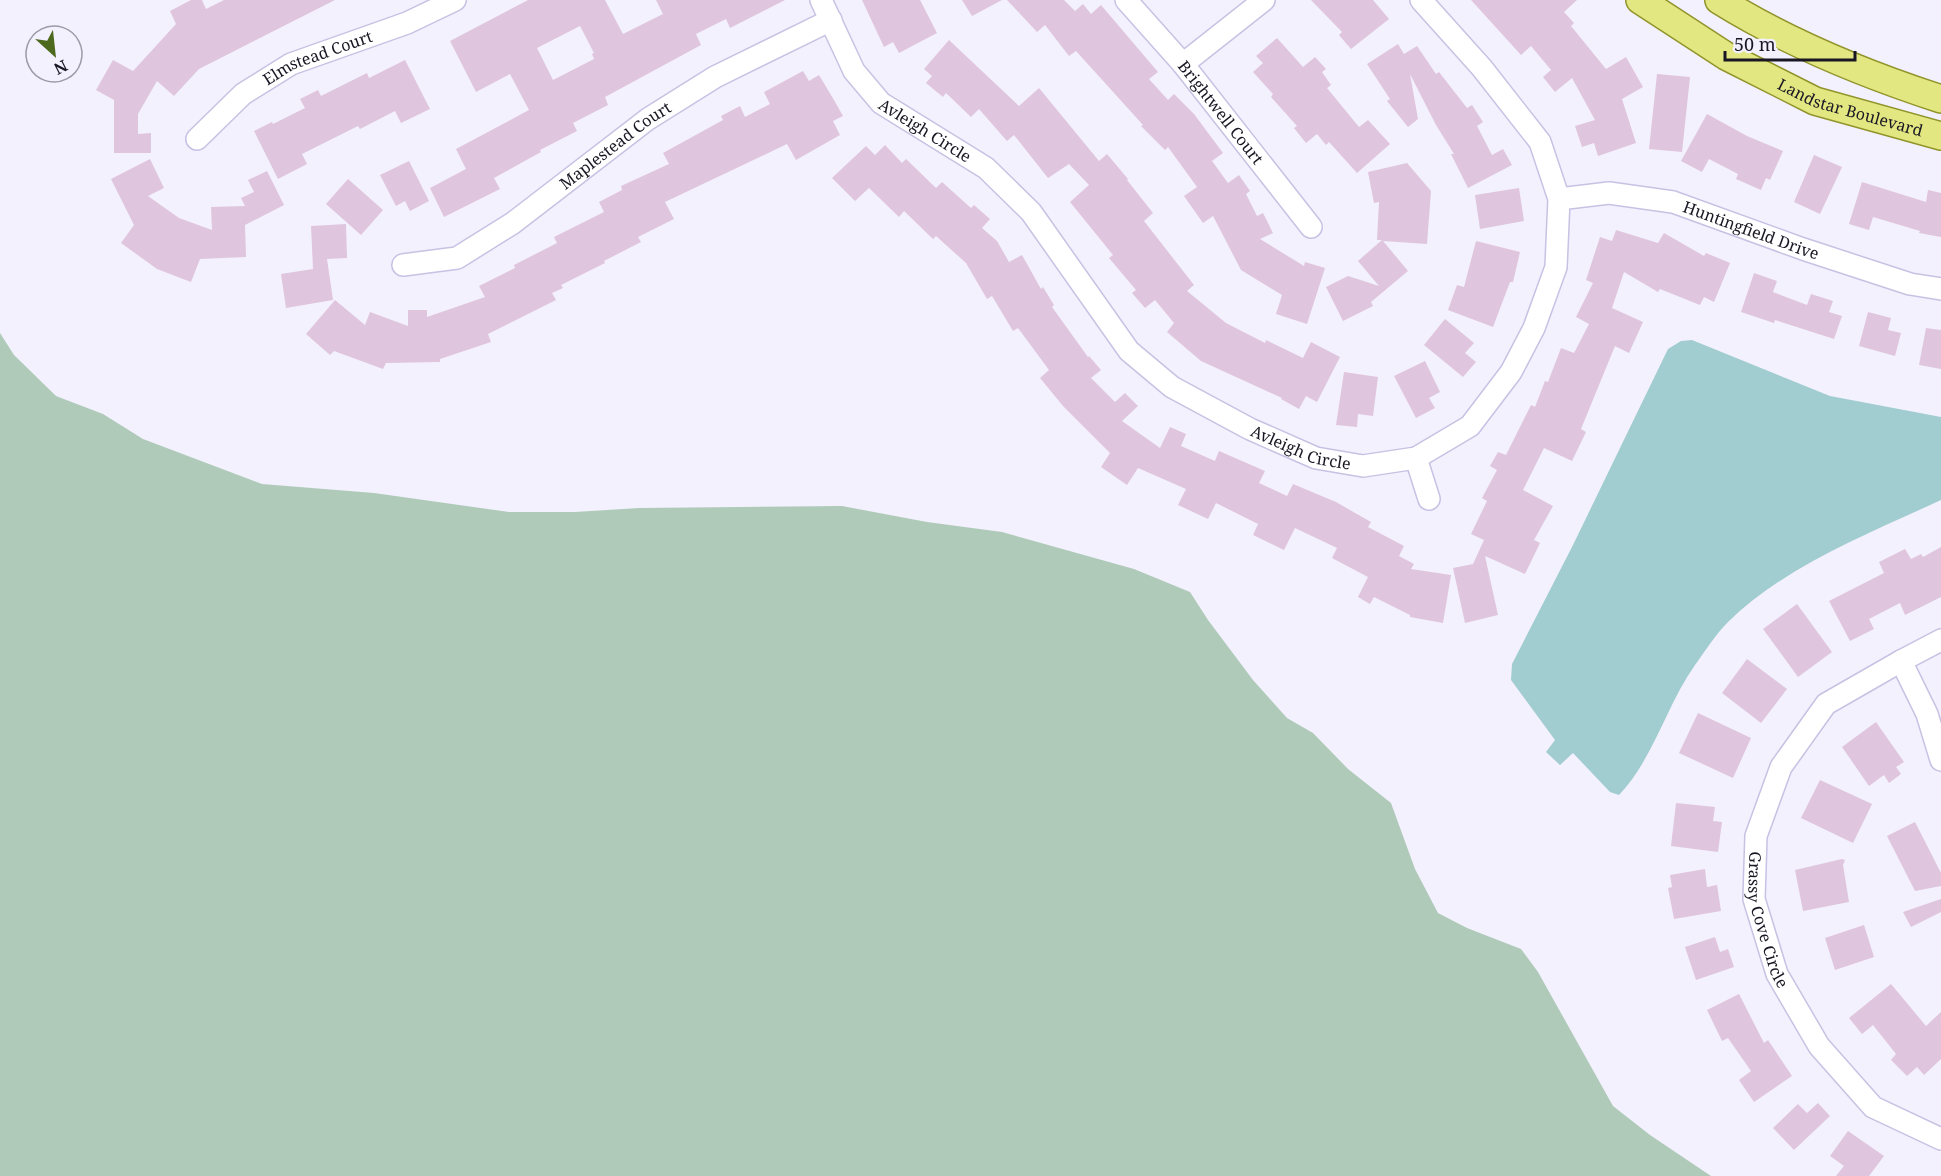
<svg xmlns="http://www.w3.org/2000/svg" width="1941" height="1176" viewBox="0 0 1941 1176" font-family="'Noto Serif',serif">
<rect width="100%" height="100%" fill="#f3f1fe"/>
<path fill="#b0cab9" d="M0,333L14,355L56,396L103,414L143,439L262,484L374,493L509,512H575L639,508L842,506L927,522L1002,532L1134,569L1190,592L1208,620L1253,680L1287,718L1313,733L1348,769L1391,803L1415,869L1438,913L1467,928L1521,949L1538,972L1613,1106L1650,1135L1711,1176H0Z"/>
<path fill="#a1ccd0" d="M1692,340L1830,396L1941,417V500C1870,533 1785,566 1728,622C1716,634 1705,651 1695,665C1666,706 1654,758 1619,795L1610,792L1573,753L1560,765L1546,752L1555,740L1511,680L1512,664L1573,545L1668,349L1681,341Z"/>
<g fill="#e0c5de" fill-rule="evenodd">
<path d="M191,0H202L206,9L224,0H335L199,69L174,96L157,81L138,114V134L151,133V153H114V100L96,90L113,60L133,71L176,24L170,11Z"/>
<path d="M528,0H605L623,34L663,14L656,0H785L730,28L726,19L696,34L701,45L605,97L608,105L573,123L577,131L540,150L541,152L494,178L500,189L444,217L430,188L466,169L456,149L529,110L510,74L476,92L450,41ZM580,26L594,53L592,54L594,59L553,80L537,48Z"/>
<path d="M862,0H920L937,33L899,53L893,42L884,47Z"/>
<path d="M962,0H1002L972,16Z"/>
<path d="M1007,0H1064L1075,11L1083,4L1091,14L1101,5L1158,72L1149,79L1168,100L1174,94L1194,114L1223,153L1212,161L1228,183L1239,175L1250,191L1246,194L1257,216L1263,213L1273,233L1260,239L1304,266L1305,262L1325,268L1307,324L1276,314L1282,295L1241,270L1213,216L1203,223L1184,196L1197,187L1168,147L1165,150L1141,126L1143,125L1076,51L1069,56L1045,25L1037,32Z"/>
<path d="M1311,0H1373L1389,19L1351,49L1339,35L1342,32Z"/>
<path d="M1471,0H1577L1564,12L1574,23L1571,26L1606,69L1626,57L1643,87L1622,99L1636,143L1598,156L1594,143L1582,147L1575,126L1595,120L1572,78L1555,92L1543,77L1551,70L1531,46L1521,55Z"/>
<path d="M1277,38L1303,67L1315,57L1326,69L1322,72L1331,85L1327,88L1359,127L1368,120L1390,144L1357,173L1329,142L1326,145L1317,134L1306,143L1294,128L1297,126L1271,97L1273,94L1253,72L1263,63L1256,56Z"/>
<path d="M949,40L1019,106L1039,88L1099,161L1107,154L1128,179L1127,180L1153,213L1144,221L1194,285L1187,291L1226,323L1265,343L1266,340L1303,358L1311,342L1340,357L1317,402L1306,396L1299,409L1281,399L1282,398L1201,361L1167,332L1174,323L1155,300L1145,308L1132,293L1136,290L1109,258L1113,255L1070,202L1089,185L1069,164L1048,178L1014,135L1007,141L979,109L971,117L946,93L943,97L926,83L932,76L924,69Z"/>
<path d="M1398,44L1404,54L1417,46L1436,74L1439,72L1467,108L1472,105L1483,122L1477,126L1492,155L1503,149L1512,165L1468,188L1451,154H1454L1436,125L1410,74L1418,119L1408,127L1387,101L1390,99L1367,64Z"/>
<path d="M405,60L430,109L401,123L395,111L360,129L358,126L302,154L307,164L278,179L254,131L272,122L273,124L305,108L300,99L318,90L321,96L367,73L369,78Z"/>
<path d="M803,71L809,81L819,75L834,100L843,116L833,121L840,135L796,160L787,144L665,202L674,219L638,237L641,242L604,261L605,263L561,285L563,288L552,293L556,300L488,334L491,342L440,359V362L386,363L383,369L334,351L330,355L306,334L335,300L365,325L370,312L408,326V310H427V317L485,297L479,286L515,268L514,265L557,243L554,237L604,212L599,202L622,190L621,186L669,164L663,153L723,120L721,116L740,106L745,117L770,104L764,92Z"/>
<path d="M1657,74L1690,77L1682,152L1649,149Z"/>
<path d="M1707,114L1747,136L1783,151L1770,180L1766,178L1761,190L1736,179L1738,174L1709,159L1702,172L1681,161Z"/>
<path d="M885,145L902,163L906,159L936,188L942,182L971,208L974,205L990,219L982,228L997,241L1009,262L1022,255L1041,289L1043,287L1054,305L1052,307L1088,357L1089,356L1101,370L1091,378L1115,402L1125,393L1138,406L1122,421L1160,448L1170,427L1186,434L1181,446L1215,461L1219,451L1265,471L1259,483L1287,496L1293,484L1336,502L1371,522L1368,527L1404,546L1399,556L1414,564L1411,569L1451,575L1443,623L1410,617V615L1374,597L1370,604L1358,597L1368,577L1332,558L1337,548L1295,528L1284,550L1253,535L1258,524L1216,503L1208,519L1178,505L1186,489L1138,468L1127,485L1101,467L1110,453L1063,406L1040,378L1049,370L1018,328L1013,331L992,296L987,299L966,263L936,236L933,239L904,211L899,217L869,188L855,201L832,178L866,146L875,155Z"/>
<path d="M1814,155L1842,167L1820,214L1794,202Z"/>
<path d="M150,159L164,188L148,196L179,218L212,230L211,207L245,206L241,198L254,192L248,180L267,171L284,205L245,225L246,257L200,259L191,282L157,269L121,243L134,225L111,179Z"/>
<path d="M409,161L429,201L410,211L405,201L396,206L380,175Z"/>
<path d="M1407,163L1431,191L1427,244L1383,241L1408,271L1371,302L1373,306L1343,321L1326,287L1348,276L1379,286L1358,261L1382,240H1377L1379,202L1374,203L1368,172Z"/>
<path d="M348,179L383,210L361,235L326,204Z"/>
<path d="M1862,182L1926,202L1928,190L1941,193V237L1919,233L1920,231L1873,217L1869,230L1849,224Z"/>
<path d="M1519,188L1524,221L1480,229L1475,195Z"/>
<path d="M346,224L347,258L327,259L333,300L286,308L281,274L313,269L311,226Z"/>
<path d="M1616,230L1658,243L1664,233L1704,256L1706,253L1730,263L1714,302L1704,297L1700,305L1660,289L1658,292L1624,272L1612,308L1643,322L1629,353L1615,346L1581,429L1586,432L1572,461L1544,448L1523,490L1553,506L1534,540L1540,543L1525,574L1485,556L1498,615L1465,623L1453,568L1473,564L1484,540L1471,534L1487,501L1482,498L1497,470L1490,466L1498,452L1506,455L1531,405L1535,407L1545,381L1548,382L1561,348L1574,353L1589,324L1576,317L1593,283L1586,280L1600,237L1612,241Z"/>
<path d="M1476,241L1520,252L1513,282H1510L1493,327L1448,310L1457,285L1464,287Z"/>
<path d="M1754,273L1777,281L1773,292L1807,305L1811,294L1833,301L1829,312L1842,316L1834,339L1775,320L1774,323L1741,312Z"/>
<path d="M1868,312L1891,318L1888,330L1901,333L1895,356L1859,346Z"/>
<path d="M1445,319L1474,343L1465,353L1476,362L1463,377L1424,345Z"/>
<path d="M1926,328L1941,330V369L1919,365Z"/>
<path d="M1425,361L1440,392L1429,398L1435,408L1416,418L1394,376Z"/>
<path d="M1344,372L1378,377L1373,416L1358,414L1357,427L1336,425Z"/>
<path d="M1941,547V597L1905,615L1900,603L1869,619L1874,629L1850,641L1829,601L1884,573L1879,562L1905,549L1911,559L1921,554L1923,557Z"/>
<path d="M1797,604L1832,652L1798,677L1763,629Z"/>
<path d="M1747,659L1787,689L1761,723L1722,693Z"/>
<path d="M1698,713L1751,738L1733,778L1679,753Z"/>
<path d="M1876,722L1904,762L1896,767L1901,774L1889,783L1884,775L1869,786L1842,747Z"/>
<path d="M1820,780L1872,804L1853,843L1801,818Z"/>
<path d="M1676,803L1715,807L1713,821L1722,822L1718,852L1671,846Z"/>
<path d="M1915,822L1941,873V886L1915,891L1887,836Z"/>
<path d="M1842,859L1845,860L1843,865L1849,902L1803,911L1795,870Z"/>
<path d="M1705,869L1707,887L1717,885L1721,911L1674,919L1668,888L1672,887L1670,875Z"/>
<path d="M1941,899V912L1911,927L1903,912Z"/>
<path d="M1864,925L1874,957L1835,970L1825,938Z"/>
<path d="M1715,937L1720,952L1728,949L1734,967L1696,980L1685,947Z"/>
<path d="M1891,984L1926,1026L1941,1012V1059L1924,1075L1917,1067L1907,1076L1891,1060L1896,1054L1873,1025L1862,1034L1849,1018Z"/>
<path d="M1739,994L1764,1043L1768,1040L1792,1076L1754,1102L1739,1080L1751,1071L1728,1038L1722,1041L1707,1010Z"/>
<path d="M1818,1103L1830,1116L1794,1150L1773,1128L1798,1104L1807,1113Z"/>
<path d="M1848,1131L1884,1156L1869,1176H1836L1844,1166L1830,1156Z"/>
</g>
<g fill="none" stroke-linecap="round" stroke-linejoin="round">
<g stroke="#c7c2e3" stroke-width="24">
<g id="minor">
<path id="s1" d="M821,0L854,71L881,103L986,168L1031,212L1129,351L1172,387L1250,429L1316,458L1363,466L1416,458L1470,426L1511,372L1534,328L1556,267L1559,199L1540,142L1482,68L1421,0"/>
<path id="s2" d="M1126,0L1183,64L1311,227"/>
<path d="M1183,64L1264,0"/>
<path id="s3" d="M197,139L243,94L291,64L407,23L455,0"/>
<path id="s4" d="M1559,199L1609,193L1673,202L1803,249L1910,284L1941,289"/>
<path id="s5" d="M403,265L457,258L513,223L648,119L715,77L831,20"/>
<path d="M1416,458L1429,499"/>
<path id="s6" d="M1941,640L1901,661L1826,704L1781,767L1756,836L1754,899L1777,974L1819,1046L1873,1107L1941,1139"/>
<path d="M1901,661L1927,714L1941,760"/>
</g>
</g>
<g stroke="#91942a" stroke-width="30">
<g id="major">
<path id="s7" d="M1640,0L1726,56L1815,101L1941,136"/>
<path d="M1719,0C1788,43 1864,74 1941,99"/>
</g>
</g>
<use href="#minor" stroke="#fff" stroke-width="21"/>
<use href="#major" stroke="#e3e782" stroke-width="27"/>
</g>
<g text-anchor="middle" dominant-baseline="central" stroke-width="4.5" stroke-linejoin="round" paint-order="stroke">
<g font-size="16" fill="#191723" stroke="#f3f1fe">
<text stroke="none"><textPath href="#s3" startOffset="148">Elmstead Court</textPath></text>
<text stroke="none"><textPath href="#s7" startOffset="238">Landstar Boulevard</textPath></text>
<text stroke="none"><textPath href="#s2" startOffset="147">Brightwell Court</textPath></text>
<text stroke="none"><textPath href="#s1" startOffset="172">Avleigh Circle</textPath></text>
<text stroke="none"><textPath href="#s5" startOffset="249">Maplestead Court</textPath></text>
<text stroke="none"><textPath href="#s4" startOffset="198">Huntingfield Drive</textPath></text>
<text stroke="none"><textPath href="#s1" startOffset="676">Avleigh Circle</textPath></text>
<text stroke="none"><textPath href="#s6" startOffset="368">Grassy Cove Circle</textPath></text>
</g>
</g>
<g transform="translate(54 54) rotate(153)"><circle r="28" fill="#f3f1fe" stroke="#9c9aa6" stroke-width="1.5"/>
<path d="M0-4.5L10 22L0 15L-10 22Z" fill="#4c691e"/>
<text y="-9" font-size="16" font-weight="bold" text-anchor="middle" fill="#191723">N</text>
</g>
<path d="M1725 51v9h130v-9" fill="none" stroke="#191723" stroke-width="3"/>
<text x="1734" y="51" font-size="18" fill="#191723" stroke="#f3f1fe" stroke-width="4.5" paint-order="stroke">50 m</text>
</svg>
